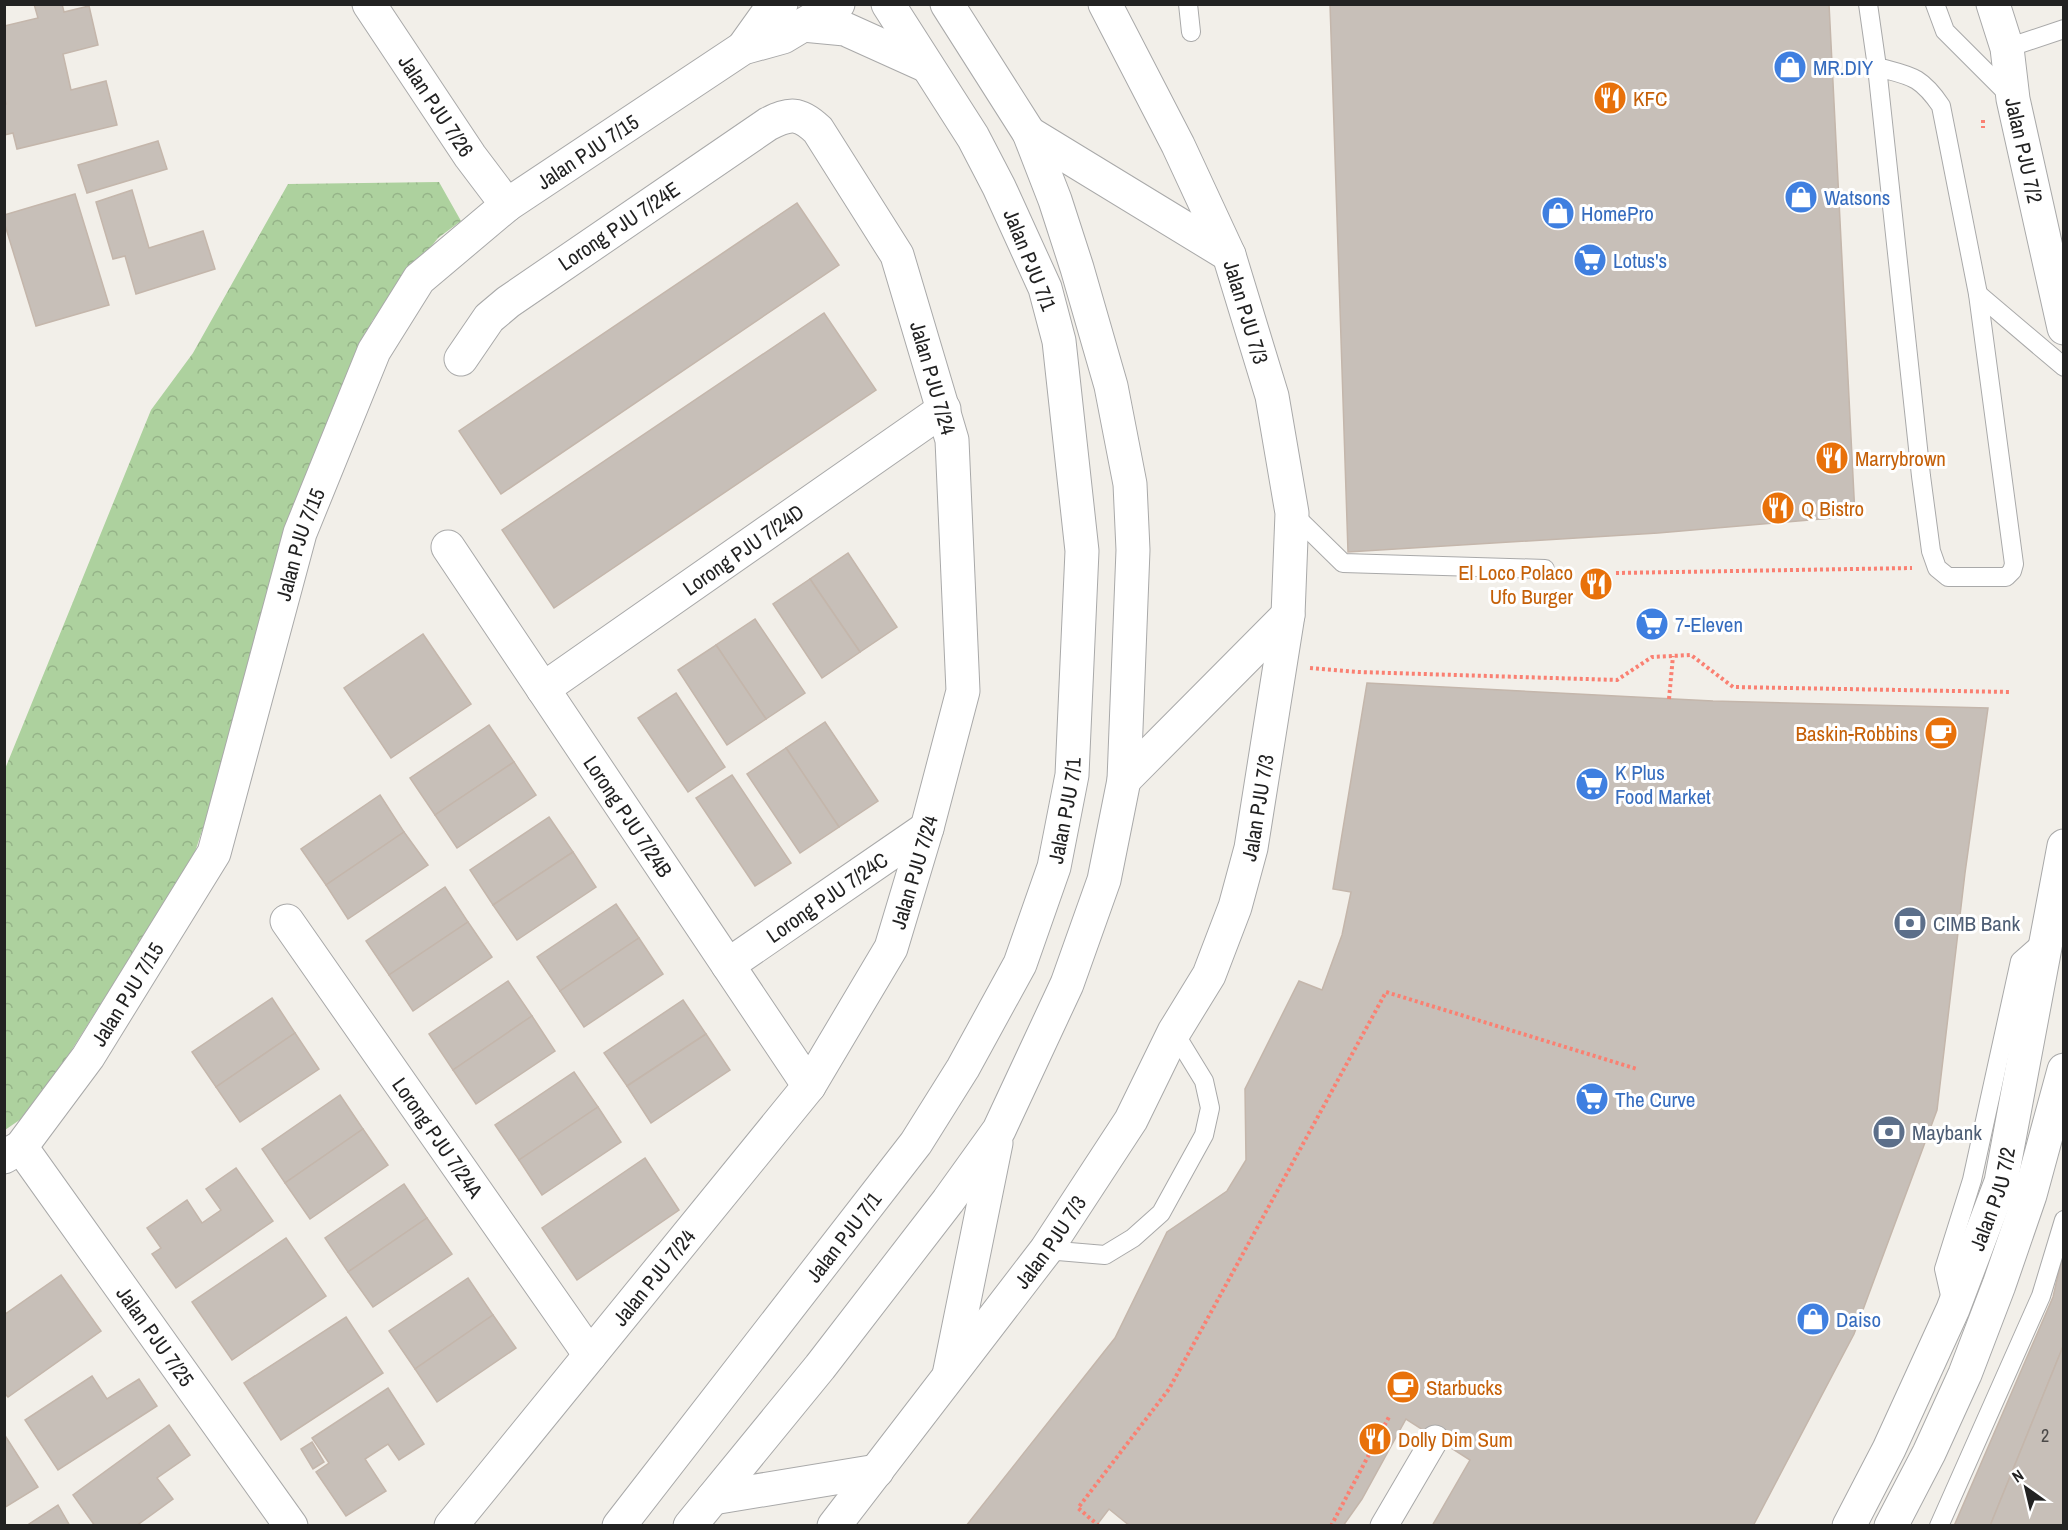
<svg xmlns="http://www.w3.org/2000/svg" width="2068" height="1530" viewBox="0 0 2068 1530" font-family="'Archivo Narrow',sans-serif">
<defs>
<pattern id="forest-crowns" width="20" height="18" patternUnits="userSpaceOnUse" patternTransform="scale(1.5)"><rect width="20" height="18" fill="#add19e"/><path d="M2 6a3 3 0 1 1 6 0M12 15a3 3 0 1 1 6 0" fill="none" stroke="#95b388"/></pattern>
</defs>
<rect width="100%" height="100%" fill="#f2efe9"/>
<path fill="url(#forest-crowns)" d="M439,182L461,221L438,238L372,321L321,462L241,713L193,858L42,1097L21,1119L5,1130V769L151,410L193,353L288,184Z"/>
<g fill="#c7bfb8" stroke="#c4b6ab" stroke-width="1.5">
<path d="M34,4H62L64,12L89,6L98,45L63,54L71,90L106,81L117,125L17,149L13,133L4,135V105L6,104L4,96V26L38,18Z"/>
<path d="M1330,4H1829L1855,516L1658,533L1348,552Z"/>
<path d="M158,141L167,169L87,193L78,165Z"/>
<path d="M132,190L149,248L203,231L215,269L136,294L125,256L113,259L96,202Z"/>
<path d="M75,194L109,305L36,326L4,222V215Z"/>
<path d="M797,203L839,265L501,494L459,431Z"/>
<path d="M824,313L876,390L554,608L502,530Z"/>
<path d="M848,553L897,627L860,652L810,579Z"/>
<path d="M810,579L860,652L822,678L773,604Z"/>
<path d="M755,619L805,693L766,719L716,645Z"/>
<path d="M423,634L471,704L391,758L344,688Z"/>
<path d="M716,645L766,719L727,745L678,670Z"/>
<path d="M1367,683L1713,701L1988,708L1965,873L1937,1110L1854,1334L1753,1526H1432L1470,1460L1406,1419L1362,1499L1343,1526H1130L1109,1509L1096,1526H966L1115,1338L1167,1232L1227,1191L1246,1160L1245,1089L1299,981L1322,990L1342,935L1351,892L1333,889Z"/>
<path d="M676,693L725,767L688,792L638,718Z"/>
<path d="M825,722L878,801L839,827L786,748Z"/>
<path d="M489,725L514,762L435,815L410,778Z"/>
<path d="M786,748L839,827L800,853L747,774Z"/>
<path d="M514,762L536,795L457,848L435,815Z"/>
<path d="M732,775L791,863L755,886L696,798Z"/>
<path d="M380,795L404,832L326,885L301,849Z"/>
<path d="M549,817L573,852L493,905L470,870Z"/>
<path d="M404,832L428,865L348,919L326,885Z"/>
<path d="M573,852L596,887L517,940L493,905Z"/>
<path d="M445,887L468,922L389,975L366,941Z"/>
<path d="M616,904L639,938L560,991L537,957Z"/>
<path d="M468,922L492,957L413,1011L389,975Z"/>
<path d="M639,938L663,974L584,1027L560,991Z"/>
<path d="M508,981L532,1016L453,1070L429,1034Z"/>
<path d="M272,998L295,1033L216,1087L192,1052Z"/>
<path d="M683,1000L706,1034L627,1086L604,1053Z"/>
<path d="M532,1016L555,1051L476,1104L453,1070Z"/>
<path d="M295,1033L319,1069L240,1122L216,1087Z"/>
<path d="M706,1034L730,1070L651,1123L627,1086Z"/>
<path d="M574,1072L598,1107L519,1160L495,1125Z"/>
<path d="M340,1095L363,1129L285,1183L262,1149Z"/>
<path d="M598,1107L621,1142L542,1195L519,1160Z"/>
<path d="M363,1129L388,1165L310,1219L285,1183Z"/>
<path d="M645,1158L679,1210L577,1280L542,1228Z"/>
<path d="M236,1168L273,1221L176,1288L152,1254L161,1248L147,1228L187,1200L202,1223L221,1210L206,1189Z"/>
<path d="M404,1184L427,1218L348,1272L325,1238Z"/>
<path d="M427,1218L452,1254L373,1307L348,1272Z"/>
<path d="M286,1238L326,1296L232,1360L192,1302Z"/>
<path d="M2064,1249V1344L1990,1526H1954L2053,1297Z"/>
<path d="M61,1275L101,1331L8,1397L4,1393V1315Z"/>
<path d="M468,1278L493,1315L415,1369L389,1331Z"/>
<path d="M493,1315L516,1348L437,1402L415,1369Z"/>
<path d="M346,1317L383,1373L281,1440L244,1383Z"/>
<path d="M2064,1344V1526H1990Z"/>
<path d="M92,1376L107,1399L139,1379L157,1406L58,1470L25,1420Z"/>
<path d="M388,1388L424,1444L399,1460L388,1444L365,1459L386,1491L346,1516L316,1472L329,1463L312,1438Z"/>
<path d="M169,1425L190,1455L157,1478L173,1499L136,1526H95L73,1495Z"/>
<path d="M4,1434L38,1487L4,1508Z"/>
<path d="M312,1442L324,1462L313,1469L301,1449Z"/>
<path d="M58,1505L70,1526H26Z"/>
</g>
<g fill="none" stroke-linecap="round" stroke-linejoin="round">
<g stroke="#a9a9a9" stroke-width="20">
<g id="service">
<path d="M1188,4L1191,32"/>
<path d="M1868,4L1877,67C1910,76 1920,75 1941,106L1978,294L2014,564L2012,571L2006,577H1948L1937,568L1931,551L1921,476L1877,67"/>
<path d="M1935,4L1945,31L2010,96"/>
<path d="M2007,48L2064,29"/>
<path d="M1978,294L2064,367"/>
<path d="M1292,513L1343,563L1545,569"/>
<path d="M1046,1250L1105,1255L1133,1238L1161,1213L1204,1135L1210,1108L1204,1081L1174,1032"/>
<path d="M1952,1304L1944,1269L1972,1180L2020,961L2045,939"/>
<path d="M1939,1526L2041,1296L2064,1220"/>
</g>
</g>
<g stroke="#a9a9a9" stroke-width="29">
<path id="pedestrian" d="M1384,1526L1435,1439"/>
</g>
<g stroke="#a9a9a9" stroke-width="35">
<g id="minor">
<path id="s1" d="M369,4L470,156L507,205"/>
<path id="s2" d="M448,547L809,1086"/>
<path id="s3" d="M543,689L944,409"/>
<path id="s4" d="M287,921L590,1355"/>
<path id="s5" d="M728,965L927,828"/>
<path id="s6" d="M21,1147L291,1526"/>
<path id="s7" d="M451,1526L809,1086L891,948L927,828L963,691L952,440L897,255L818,130C799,112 790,113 768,124L508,302L489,318L461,359"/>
<path id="s8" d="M834,1526L1046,1250L1131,1120L1174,1032L1209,975L1235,907L1251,848L1288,615L1292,513L1272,396L1229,255L1178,145L1105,4"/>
</g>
</g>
<g stroke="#a9a9a9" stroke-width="35">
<g id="tertiary">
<path id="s9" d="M1993,4L2007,48L2013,99L2064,328"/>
<path d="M803,25L845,29L927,66"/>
<path d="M743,48L768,13L781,4"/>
<path d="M1029,133L1229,255"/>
<path d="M1124,780L1288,615"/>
<path id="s10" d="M4,1157L21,1147L88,1057L214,853L300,533L374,351L419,279L507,205L743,48L783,37L838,4"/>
<path d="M949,1375L996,1143"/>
<path d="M713,1498L877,1471"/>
<path id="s11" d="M619,1526L916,1143L963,1068L1020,964L1054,867L1072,775L1082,551L1059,341L1045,288L999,187L973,137L888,4"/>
<path d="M690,1526L820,1367L948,1201L999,1130L1067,984L1104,880L1124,780L1133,550L1130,484L1111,386L1077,268L1055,200L1029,133L947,4"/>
<path id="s12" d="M1849,1526L1889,1449L1953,1309L2001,1182L2064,846"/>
<path d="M1891,1526L1929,1453L1965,1374L1999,1285L2030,1195L2064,1070"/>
</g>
</g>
<g stroke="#fa8072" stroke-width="4" stroke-dasharray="3 3" stroke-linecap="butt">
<path d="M1983,120V128"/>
<path d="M1616,573L1912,568"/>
<path d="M1310,668L1359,672L1617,680L1652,657L1691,655L1733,687L2010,692"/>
<path d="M1669,699L1673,656"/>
<path d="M1930,1129L1957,1132"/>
<path d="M1099,1526L1078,1508L1169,1389L1386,992L1637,1069"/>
<path d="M1331,1526L1390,1415"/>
</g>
<use href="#service" stroke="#fff" stroke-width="18"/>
<use href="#pedestrian" stroke="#fff" stroke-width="27"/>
<use href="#minor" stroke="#fff" stroke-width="33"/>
<use href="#tertiary" stroke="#fff" stroke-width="33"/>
</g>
<defs>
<g id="shop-disc" transform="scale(1.725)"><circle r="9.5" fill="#3f7fe0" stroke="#fff"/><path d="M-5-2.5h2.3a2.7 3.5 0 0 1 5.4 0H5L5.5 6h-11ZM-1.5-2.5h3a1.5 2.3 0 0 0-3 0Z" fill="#fff"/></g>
<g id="restaurant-disc" transform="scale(1.725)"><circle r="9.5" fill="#e8710a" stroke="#fff"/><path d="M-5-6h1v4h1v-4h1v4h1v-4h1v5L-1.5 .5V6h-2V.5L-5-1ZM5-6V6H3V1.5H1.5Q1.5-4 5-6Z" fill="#fff"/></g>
<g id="supermarket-disc" transform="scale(1.725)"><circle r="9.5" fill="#3f7fe0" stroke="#fff"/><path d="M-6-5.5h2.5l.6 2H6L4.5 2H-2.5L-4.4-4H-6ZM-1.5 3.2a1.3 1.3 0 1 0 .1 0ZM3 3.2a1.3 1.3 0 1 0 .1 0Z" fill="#fff"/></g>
<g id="cafe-disc" transform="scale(1.725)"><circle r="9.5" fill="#e8710a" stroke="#fff"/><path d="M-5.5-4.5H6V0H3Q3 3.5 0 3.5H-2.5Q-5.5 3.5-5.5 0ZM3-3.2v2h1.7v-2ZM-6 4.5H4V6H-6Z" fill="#fff"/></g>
<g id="bank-disc" transform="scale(1.725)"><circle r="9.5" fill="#5c6f8a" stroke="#fff"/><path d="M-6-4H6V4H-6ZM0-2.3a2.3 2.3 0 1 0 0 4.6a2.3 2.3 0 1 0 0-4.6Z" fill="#fff"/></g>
</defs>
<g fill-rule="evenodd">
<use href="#shop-disc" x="1790" y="67"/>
<use href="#restaurant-disc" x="1610" y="98"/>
<use href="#shop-disc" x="1801" y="197"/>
<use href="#shop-disc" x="1558" y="213"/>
<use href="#supermarket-disc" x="1590" y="260"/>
<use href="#restaurant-disc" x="1832" y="458"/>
<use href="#restaurant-disc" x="1778" y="508"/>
<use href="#restaurant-disc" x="1596" y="584"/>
<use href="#supermarket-disc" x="1652" y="624"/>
<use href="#cafe-disc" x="1941" y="733"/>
<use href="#supermarket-disc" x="1592" y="784"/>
<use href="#bank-disc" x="1910" y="923"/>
<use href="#supermarket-disc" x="1592" y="1099"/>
<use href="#bank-disc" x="1889" y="1132"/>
<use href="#shop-disc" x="1813" y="1319"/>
<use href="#cafe-disc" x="1403" y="1387"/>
<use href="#restaurant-disc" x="1375" y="1439"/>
</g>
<g text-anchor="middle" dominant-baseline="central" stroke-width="6" stroke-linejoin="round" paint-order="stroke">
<g font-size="18" fill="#4b4948">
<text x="2045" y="1435">2</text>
</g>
<g font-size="21" fill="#366cbe" stroke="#fff" text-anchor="start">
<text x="1813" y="67">MR.DIY</text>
<text x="1824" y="197">Watsons</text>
<text x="1581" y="213">HomePro</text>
<text x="1613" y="260">Lotus's</text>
<text x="1675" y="624">7-Eleven</text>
<text x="1615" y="772">K Plus<tspan x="1615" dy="24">Food Market</tspan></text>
<text x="1615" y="1099">The Curve</text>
<text x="1836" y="1319">Daiso</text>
</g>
<g font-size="21" fill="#c56008" stroke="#fff" text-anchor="start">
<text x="1633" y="98">KFC</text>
<text x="1855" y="458">Marrybrown</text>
<text x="1801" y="508">Q Bistro</text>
<text x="1573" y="572" text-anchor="end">El Loco Polaco<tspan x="1573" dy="24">Ufo Burger</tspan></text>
<text x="1918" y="733" text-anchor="end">Baskin-Robbins</text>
<text x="1426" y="1387">Starbucks</text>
<text x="1398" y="1439">Dolly Dim Sum</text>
</g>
<g font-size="21" fill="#222" stroke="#fff">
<text stroke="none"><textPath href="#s1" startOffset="122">Jalan PJU 7/26</textPath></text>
<text stroke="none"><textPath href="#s9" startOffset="150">Jalan PJU 7/2</textPath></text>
<text stroke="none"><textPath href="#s10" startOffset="1196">Jalan PJU 7/15</textPath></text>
<text transform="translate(619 226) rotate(-34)">Lorong PJU 7/24E</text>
<text transform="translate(1030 260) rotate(68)">Jalan PJU 7/1</text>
<text transform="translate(1246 312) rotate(73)">Jalan PJU 7/3</text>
<text transform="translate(933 378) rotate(74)">Jalan PJU 7/24</text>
<text stroke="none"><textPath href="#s10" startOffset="692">Jalan PJU 7/15</textPath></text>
<text stroke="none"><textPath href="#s3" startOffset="244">Lorong PJU 7/24D</textPath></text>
<text stroke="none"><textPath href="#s8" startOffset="843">Jalan PJU 7/3</textPath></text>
<text stroke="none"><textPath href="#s11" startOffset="852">Jalan PJU 7/1</textPath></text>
<text stroke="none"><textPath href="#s2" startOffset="324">Lorong PJU 7/24B</textPath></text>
<text stroke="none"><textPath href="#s7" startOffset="807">Jalan PJU 7/24</textPath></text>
<text stroke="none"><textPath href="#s5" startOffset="120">Lorong PJU 7/24C</textPath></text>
<text stroke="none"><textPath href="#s10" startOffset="206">Jalan PJU 7/15</textPath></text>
<text stroke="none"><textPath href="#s4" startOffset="264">Lorong PJU 7/24A</textPath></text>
<text stroke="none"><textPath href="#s12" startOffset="358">Jalan PJU 7/2</textPath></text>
<text stroke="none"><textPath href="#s11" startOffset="366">Jalan PJU 7/1</textPath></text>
<text stroke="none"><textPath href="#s8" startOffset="357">Jalan PJU 7/3</textPath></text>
<text stroke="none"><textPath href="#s7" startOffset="321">Jalan PJU 7/24</textPath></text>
<text stroke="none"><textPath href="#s6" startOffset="232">Jalan PJU 7/25</textPath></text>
</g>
<g font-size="21" fill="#4e5e75" stroke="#fff" text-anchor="start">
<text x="1933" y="923">CIMB Bank</text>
<text x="1912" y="1132">Maybank</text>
</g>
</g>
<rect width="2068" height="1530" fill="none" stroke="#222222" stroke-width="12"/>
<g transform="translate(2026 1488) rotate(326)" stroke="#ffffff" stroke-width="4.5" paint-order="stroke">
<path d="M0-4.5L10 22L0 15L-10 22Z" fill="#222222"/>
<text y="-9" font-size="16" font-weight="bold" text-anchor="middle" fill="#222222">N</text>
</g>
</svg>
